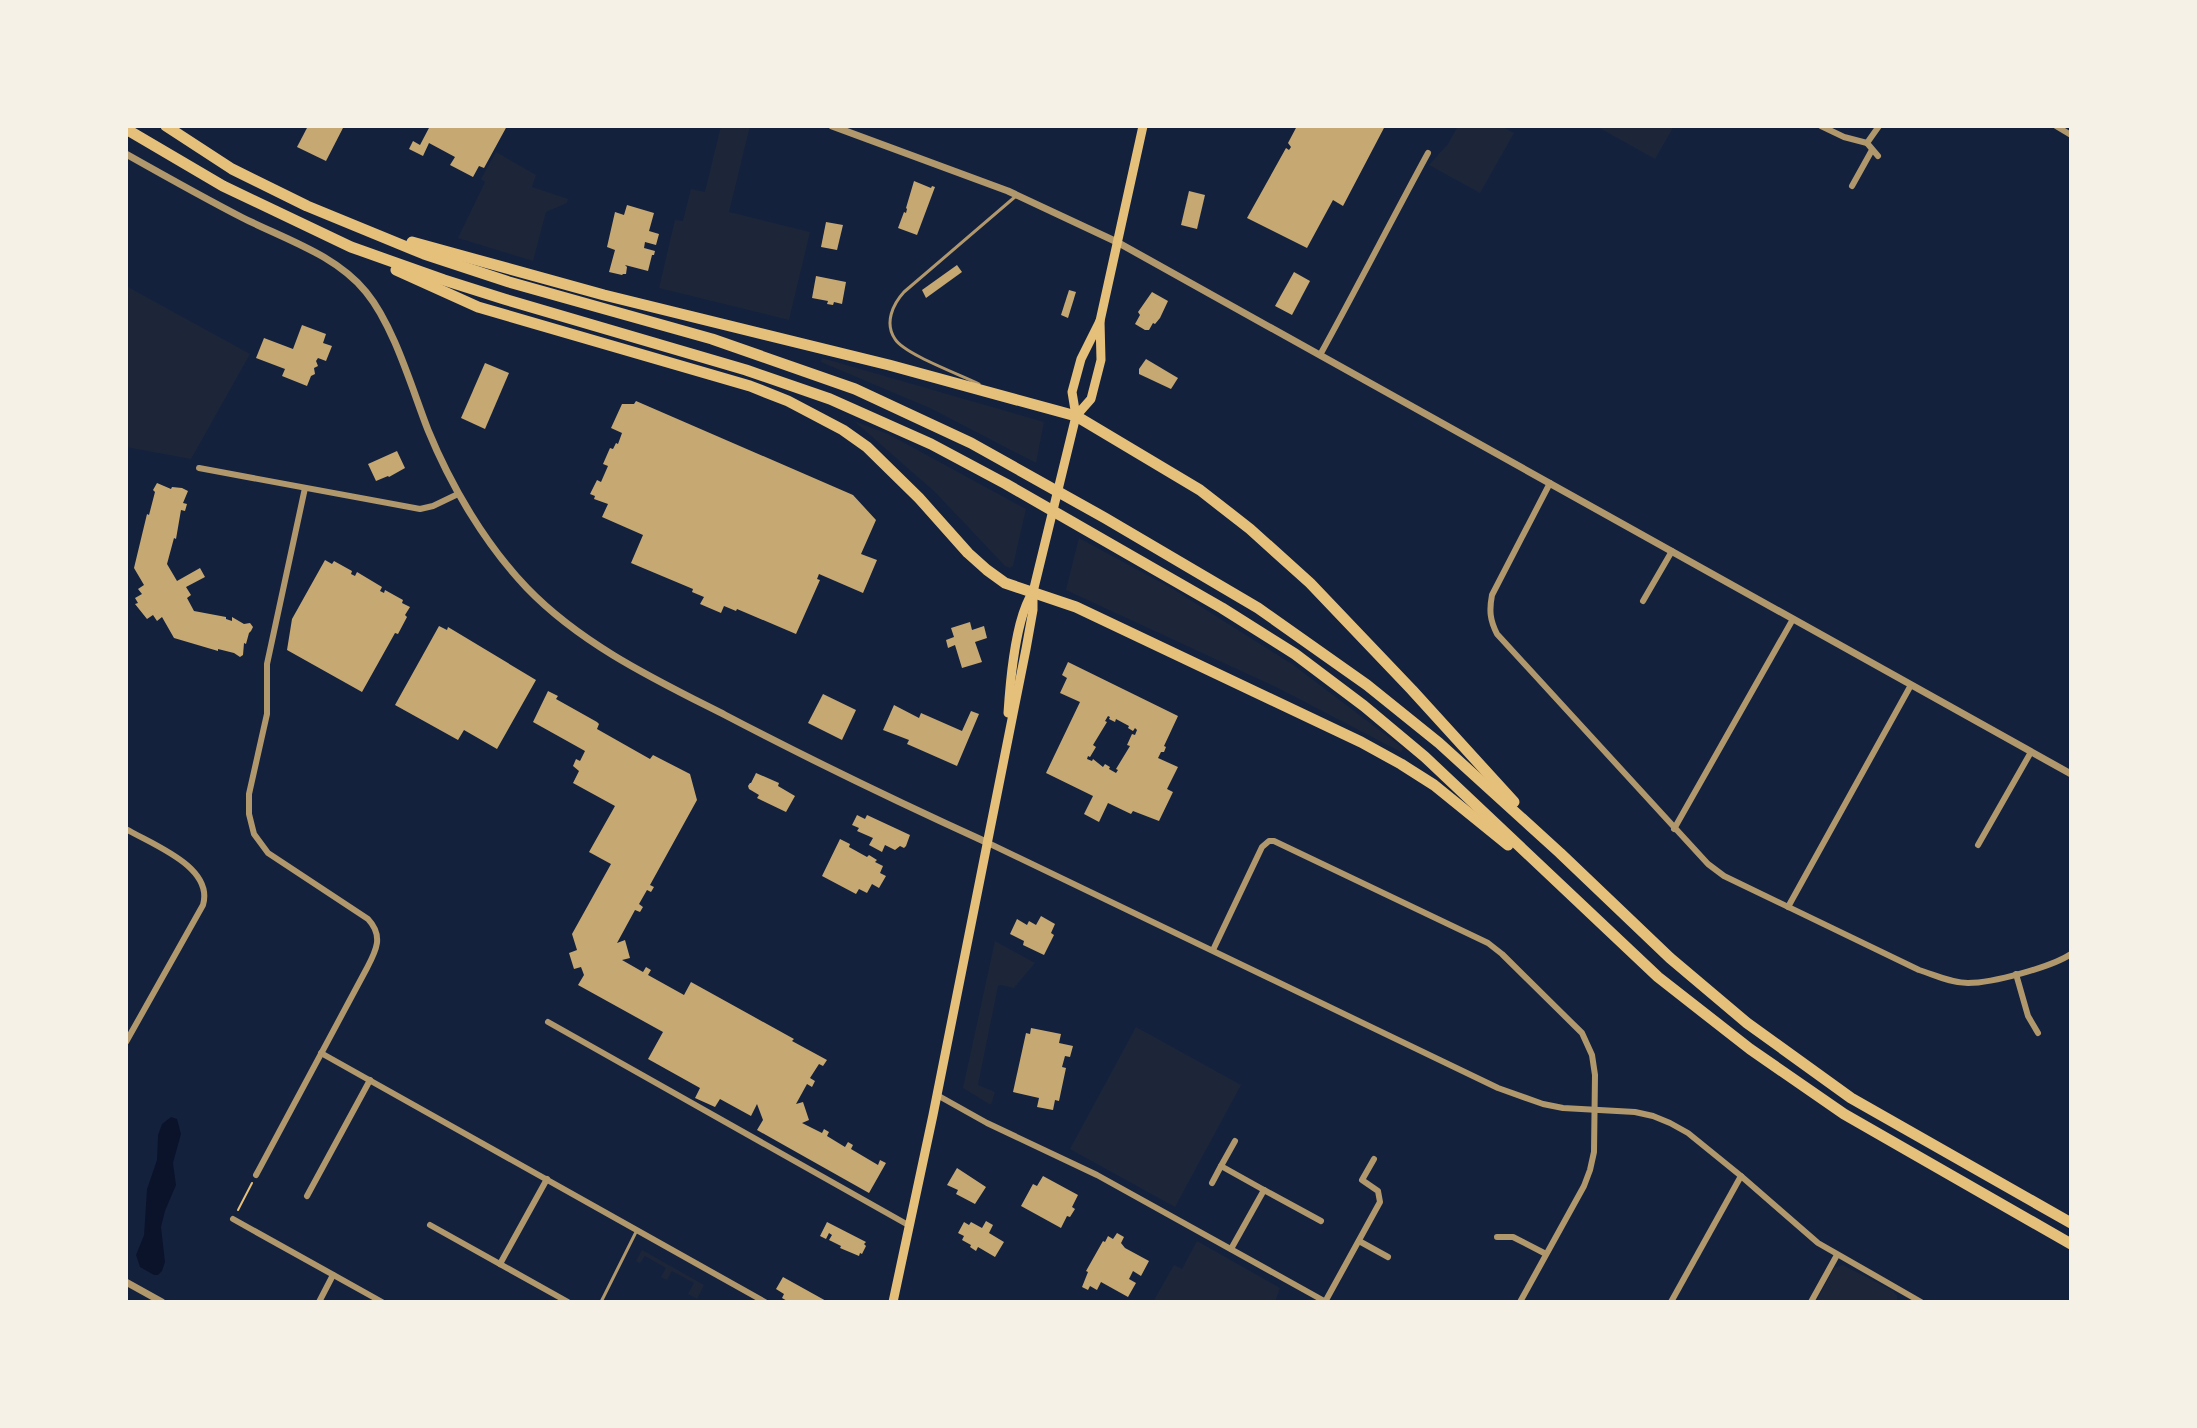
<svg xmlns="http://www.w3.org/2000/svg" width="2197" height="1428" viewBox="0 0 2197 1428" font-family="Jost,sans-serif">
<rect width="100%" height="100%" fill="#14213d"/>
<g fill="#1d2539">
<path d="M721,126H750L729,212L810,232L789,320L659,288L675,220L683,221L691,189L705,192Z"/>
<path d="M1458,126H1501L1514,133L1480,193L1429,165L1448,144Z"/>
<path d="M1596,126H1674L1655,159Z"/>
<path d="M496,152L536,175L532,187L568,199L567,203L546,212L533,261L458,238L485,182L481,179Z"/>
<path d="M126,286L250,354L191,459L126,447Z"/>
<path d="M822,358L1044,422L1036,463L932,409L821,362Z"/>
<path d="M854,421L888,434L1026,509L1013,566L1010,568L1005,566L935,492Z"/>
<path d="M1079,538L1173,589L1292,664L1403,748L1401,752L1276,687L1066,590Z"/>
<path d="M995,941L1035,963L1014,988L1000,985L998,986L978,1085L995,1092L991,1105L963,1088Z"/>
<path d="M1136,1027L1241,1085L1175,1207L1070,1149Z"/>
<path d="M1197,1241L1280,1288L1275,1302H1153L1174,1265L1182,1269Z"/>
<path d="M642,1250L704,1285L697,1299L688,1294L694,1283L672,1271L667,1280L661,1277L666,1268L645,1256L640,1263L636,1261Z"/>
<path d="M1843,1265L1893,1291L1897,1296V1302H1816L1834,1268Z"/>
</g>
<path fill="#0b132b" d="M171,1117L177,1119L181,1134L173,1163L176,1185L165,1211L161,1227L165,1262L162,1271L158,1275H154L140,1267L136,1255L144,1235L147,1189L157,1160L158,1135L162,1124Z"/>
<g fill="#c6a872" fill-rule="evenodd">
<path d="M308,126H344L326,161L297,147Z"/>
<path d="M430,126H507L484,168L479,166L473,177L450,165L455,157L429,143L423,156L409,149L413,141L420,145Z"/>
<path d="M1297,126H1385L1343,206L1333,200L1307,248L1247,218L1286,148L1289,150L1291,147L1288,143Z"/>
<path d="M914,181L931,188L932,186L935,187L917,235L898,228L904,212L906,213L907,209L906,208Z"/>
<path d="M1189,191L1205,195L1197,229L1181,225Z"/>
<path d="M627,205L654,213L649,231L659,234L656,245L645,242L644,248L655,251L654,255H652L648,271L625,265L627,267L626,274H623L622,275L609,272L615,250L607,247L615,212L624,215Z"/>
<path d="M826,222L843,225L837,250L821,247Z"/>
<path d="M957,265L962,272L926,298L922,290Z"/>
<path d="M1294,272L1310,281L1292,315L1275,306Z"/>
<path d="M816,276L846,282L842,304L834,302L833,305L827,304L828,301L812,298Z"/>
<path d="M1069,290L1076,292L1068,318L1061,315Z"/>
<path d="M1152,292L1168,301L1160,318L1155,324L1153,323L1149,330H1145L1135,324L1140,315L1138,312Z"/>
<path d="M302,325L326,334L323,343L332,346L326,361L318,358L316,361L318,366L314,368L315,374L311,376L307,386L282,376L285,369L256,358L264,338L293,349Z"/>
<path d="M1146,359L1178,378L1171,389L1139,374V369Z"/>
<path d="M485,363L509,373L485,429L461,418Z"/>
<path d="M636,401L853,495L876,520L861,554L877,560L863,593L819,574L817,579L820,580L796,634L737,609L736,611L724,606L721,613L700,604L704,597L692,592L693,589L631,563L643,535L602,517L608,504L594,499L595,496L590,494L597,480L601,482L608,466L603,464L610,448L613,449L616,443L618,444L622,433L611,428L622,404H634Z"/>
<path d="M397,451L405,468L389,477L388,476L376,481L368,464Z"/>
<path d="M157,483L171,489L172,487L182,488L188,491L183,503L187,504L185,511L181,510L176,539L174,538L167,564L177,581L200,568L205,577L186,587L191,595L187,598L194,611L226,617V619L232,621V617L244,624L250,623L253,627L251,631L249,633L246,644L244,643L243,655L240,657L234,653L218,649V651L174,638L162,617L157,621L153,615L147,619L135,604L138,603L135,598L142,594L138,589L144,585L134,568L147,514L149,515L155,492L153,490Z"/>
<path d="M325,560L332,564L334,561L352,571L351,574L355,576L357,572L382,587L380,591L384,593L385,590L403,600L402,603L410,607L405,615L407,617L398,634L395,633L362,692L287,650L292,619Z"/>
<path d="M970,622L972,630L984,626L987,638L975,642L982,662L962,668L955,645L948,648L946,640L954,637L951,628Z"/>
<path d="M439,626L447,630L448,627L536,680L497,749L464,730L458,740L395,705Z"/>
<path d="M1068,662L1178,716L1164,746L1166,747L1164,752H1161L1158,758L1178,767L1167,789L1173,792L1159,821L1133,811L1131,814L1108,803L1099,822L1084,814L1093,796L1046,773L1080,702L1060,693L1067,678L1062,675ZM1108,716L1110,717L1109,719L1115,722L1116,719L1129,726L1128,728L1133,731L1135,728L1137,730L1135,735L1132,734L1127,745L1130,746L1116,769L1118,770L1116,773L1109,769L1110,767L1105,764L1103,767L1093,759L1092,761L1087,759L1088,756L1090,757L1096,747L1093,745L1107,722L1105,721Z"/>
<path d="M548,691L558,696L556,699L597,722L599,724L597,729L650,759L653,755L690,774L697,800L650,885L654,887L651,892L647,890L639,904L643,907L640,912L635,910L617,943L625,940L630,958L622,960L643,972L646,967L651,970L648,975L684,995L691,982L794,1039L792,1041L827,1060L823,1066L819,1064L810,1078L815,1081L812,1087L807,1084L796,1104L803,1102L809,1120L802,1123L822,1133L824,1129L829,1132L827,1136L845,1147L848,1142L853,1145L851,1149L878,1165L880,1160L886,1163L869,1193L757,1130L763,1120L757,1104L751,1116L720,1099L715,1107L695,1098L700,1088L648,1059L663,1032L578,985L584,975L581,967L574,969L569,953L577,950L572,934L611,864L589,852L615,806L573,783L579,771L573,766L576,759L580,761L585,751L533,722Z"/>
<path d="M823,694L856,710L842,740L808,723Z"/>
<path d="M894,705L919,718L921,713L962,731L971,711L979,714L957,766L907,744L909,740L883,730Z"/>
<path d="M756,773L779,783L778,786L795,796L786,812L757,798L759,795L749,789L748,786L750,783H751Z"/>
<path d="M857,815L865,819L867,815L910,835L906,846L904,848L900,846L895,850L885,845L882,852L869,845L873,838L857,831L859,828L852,825Z"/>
<path d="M840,839L850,844L849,847L867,857L869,855L877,860L875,862L883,866L880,873L886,876L879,888L872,884L867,893L859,889L856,894L822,876Z"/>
<path d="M1041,916L1055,924L1051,933L1054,935L1044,955L1023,945L1024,941L1010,934L1017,919L1027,925L1029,921L1036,925Z"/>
<path d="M1031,1028L1061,1034L1059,1043L1073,1046L1070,1057L1065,1056L1062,1067L1066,1068L1059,1101L1055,1100L1053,1110L1037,1107L1039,1098L1013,1092L1026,1033L1030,1034Z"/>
<path d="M957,1168L986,1187L975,1204L956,1194L958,1190L947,1185Z"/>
<path d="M1043,1176L1078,1195L1072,1207L1075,1209L1070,1217L1067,1216L1061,1228L1021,1206L1033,1184L1037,1186Z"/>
<path d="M986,1221L993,1225L989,1233L1004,1242L995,1257L978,1247L976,1251L970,1247L971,1245L962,1240L964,1236L958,1233L964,1222L969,1225L971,1222L982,1228Z"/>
<path d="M827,1222L866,1242L864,1244L866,1246L862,1254L860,1253L859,1256L840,1248L841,1246L829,1240L832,1235L829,1233L826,1239L820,1236Z"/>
<path d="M1117,1233L1124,1237L1121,1243L1125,1248L1149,1261L1141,1276L1133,1271L1129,1279L1136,1283L1128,1297L1101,1282L1097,1290L1090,1286L1088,1290L1082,1287L1088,1272L1086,1271L1103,1241L1105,1242L1108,1236L1113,1239Z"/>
<path d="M783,1277L828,1302H789L782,1298L784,1294L776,1289Z"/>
</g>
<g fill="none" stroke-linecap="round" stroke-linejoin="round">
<path stroke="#e5c07b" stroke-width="2" d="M238,1210L252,1183"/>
<g stroke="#b1986c" stroke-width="3">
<path d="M979,384C961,375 904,354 895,339C884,323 893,304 904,292L1016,196"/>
<path d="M601,1302L637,1230"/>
</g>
<g stroke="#b1986c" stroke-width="6">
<path d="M1821,126L1844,137L1867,143"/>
<path d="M2056,126L2071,135"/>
<path d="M1878,156L1867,143L1879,126"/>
<path d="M1852,186L1872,150"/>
<path d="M1320,355C1357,288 1391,221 1428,153"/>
<path d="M199,468L420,509L433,506L458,494"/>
<path d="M1550,483L1492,595C1489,611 1490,620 1497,634L1708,864L1724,876L1919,970C1935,975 1951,983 1968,983C1992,983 2052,967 2071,954"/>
<path d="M1643,601L1672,551"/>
<path d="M126,829C153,845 214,867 203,905L126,1042"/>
<path d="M1674,829L1793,619"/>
<path d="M986,842L1498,1088L1543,1104L1563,1108L1635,1112L1653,1116L1670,1123L1688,1133L1741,1176L1818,1243L1921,1302"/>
<path d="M1978,845L2031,752"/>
<path d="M1788,907L1911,685"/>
<path d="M1213,950L1262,847L1269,841H1274L1488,943L1502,954L1582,1033L1592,1055L1595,1075L1594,1152L1590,1170L1584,1186L1520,1302"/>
<path d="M2016,974L2028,1016L2038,1033"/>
<path d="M548,1022L910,1226"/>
<path d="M321,1053L765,1302"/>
<path d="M937,1095L987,1123L1097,1175L1326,1302"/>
<path d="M1235,1141L1221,1166L1264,1190"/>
<path d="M256,1175L367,968C376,951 384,936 368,919L268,853L254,834L249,814V794L267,714V664L305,488"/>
<path d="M1212,1183L1221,1166"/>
<path d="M307,1196L370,1080"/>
<path d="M233,1219L382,1302"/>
<path d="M430,1225L568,1302"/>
<path d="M1497,1237H1513L1546,1254"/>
<path d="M1359,1241L1388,1257"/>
<path d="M1231,1249L1264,1190L1321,1221"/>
<path d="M500,1264L547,1179"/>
<path d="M319,1302L333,1275"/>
<path d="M1325,1302L1380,1202L1378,1191L1362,1180L1374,1159"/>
<path d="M1671,1302L1741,1176"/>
<path d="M1811,1302L1837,1255"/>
</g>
<g stroke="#b1986c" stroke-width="7">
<path d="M832,126L1008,191L1117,242L2071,774"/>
<path d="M126,154C165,176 204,198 243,218C285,239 336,255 366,292C394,326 412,389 428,430C451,486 485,544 527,588C582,645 656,680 725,715C811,760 898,802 986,842"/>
<path d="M126,1282L162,1302"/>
</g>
<g stroke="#e5c07b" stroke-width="9">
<path d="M1076,416L1091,399L1101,360L1100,321L1143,126"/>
<path d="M1008,713C1010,682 1016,616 1033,592"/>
<path d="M893,1302L933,1115L1026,649L1033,610V592L1076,416L1072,392L1081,359L1100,321"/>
</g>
<g stroke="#e5c07b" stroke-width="11">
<path d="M166,126L232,169L307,206L424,254L509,282L712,339L855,389L971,443L1105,518L1258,608L1367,685L1439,743L1560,853L1670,958L1747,1023L1851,1098L2071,1223"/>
<path d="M126,129L223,186L351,247L444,280L504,299L746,370L830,399L931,444L1006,484L1222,608L1295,654L1364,706L1425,757L1658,977L1750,1049L1844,1114L2071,1244"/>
<path d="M412,242L604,295L889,365L1076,416L1200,490L1250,529L1310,583L1412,690L1514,802"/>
<path d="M396,270L478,307L750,386L788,401L843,430L867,447L919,498L968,553L987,570L1005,583L1076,607L1361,742L1401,764L1434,785L1508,845"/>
</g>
</g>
<rect width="2197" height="1428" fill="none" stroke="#f6f1e7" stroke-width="256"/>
</svg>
